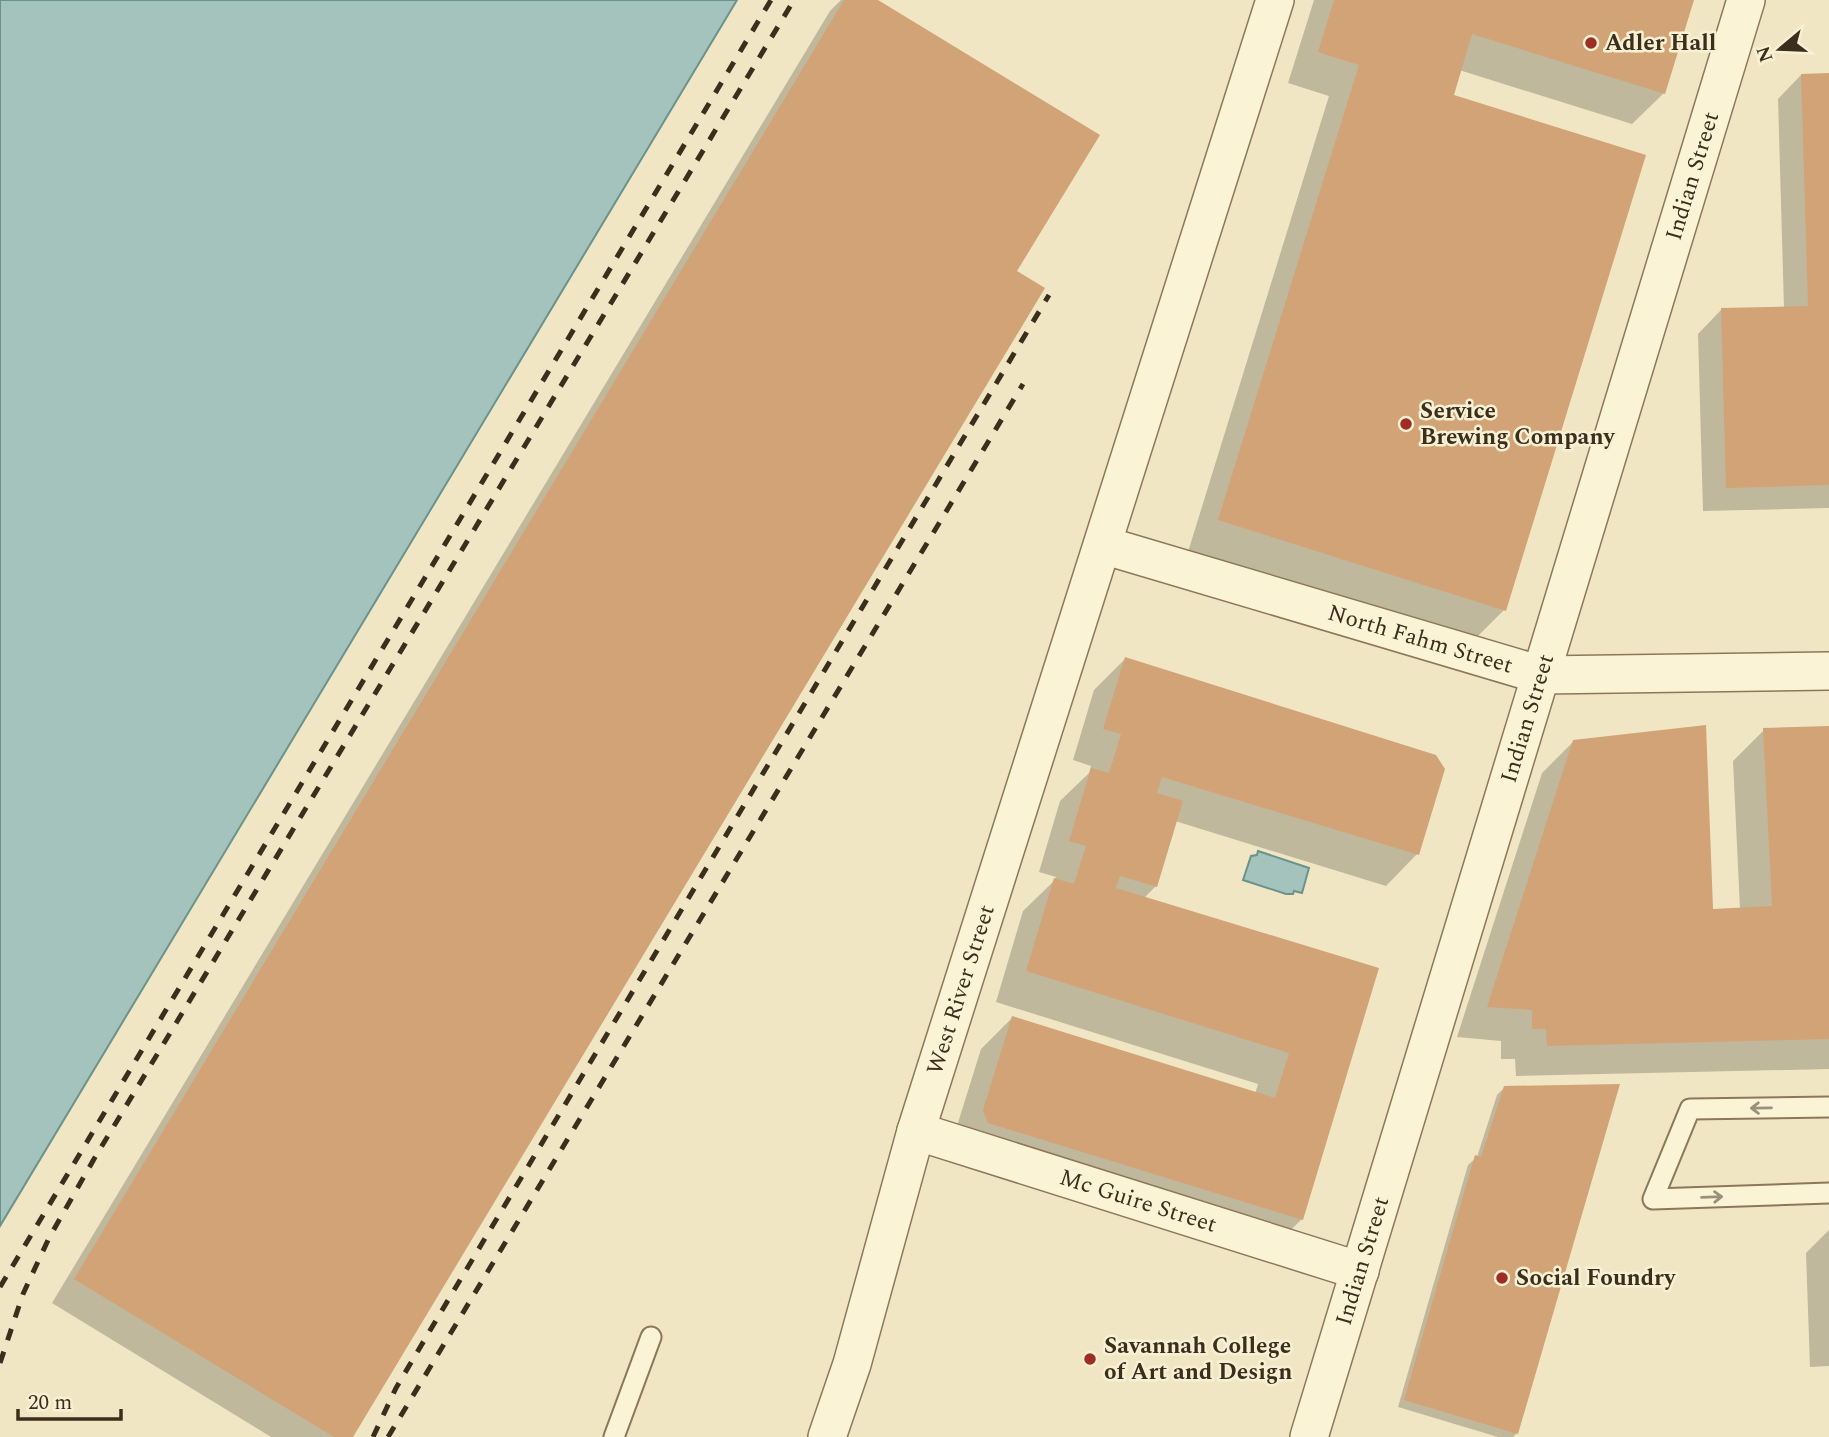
<svg xmlns="http://www.w3.org/2000/svg" width="1829" height="1437" viewBox="0 0 1829 1437" font-family="Spectral,serif">
<rect width="100%" height="100%" fill="#f1e6c3"/>
<g fill="#a5c3bd" stroke="#6b928b" stroke-width="2">
<path d="M0,0H737L0,1226Z"/>
<path d="M1258,851L1309,868L1302,893L1294,891L1293,894H1286L1243,880L1251,856L1257,855Z"/>
</g>
<g fill="#0003">
<path d="M841,0H874L1015,272L351,1437H271L52,1303L830,11Z"/>
<path d="M1314,0H1692L1664,93L1632,124L1459,70L1451,96L1504,610L1473,641L1188,552L1329,96L1288,83Z"/>
<path d="M1801,75H1829V508L1703,511L1698,334L1721,310L1784,308L1778,99Z"/>
<path d="M1125,659L1417,854L1386,886L1175,821L1156,886L1144,898L1377,969L1302,1219L1270,1250L952,1142L981,1049L1012,1018L1255,1094L1258,1084L996,1002L1023,911L1055,880L1056,877L1039,872L1060,801L1089,773L1091,766L1073,760L1094,690Z"/>
<path d="M1829,727V1069L1516,1076L1515,1059H1501V1041L1457,1037L1542,773L1574,741L1711,910L1740,909L1733,761L1764,730Z"/>
<path d="M1505,1087L1517,1433L1513,1437H1498L1398,1407L1468,1165L1477,1157L1497,1095Z"/>
<path d="M1829,1230V1366L1810,1367L1806,1253Z"/>
</g>
<g fill="#d1a376">
<path d="M844,0H878L1100,135L1017,271L1045,288L353,1437H334L74,1279Z"/>
<path d="M1334,0H1694L1665,94L1472,34L1454,95L1646,155L1506,611L1218,520L1359,65L1318,52Z"/>
<path d="M1829,73V485L1726,488L1721,308L1808,306L1801,74Z"/>
<path d="M1125,657L1436,755L1445,769L1419,855L1162,777L1157,793L1183,801L1157,887L1120,876L1116,888L1379,968L1303,1220L988,1123L983,1110L1012,1016L1275,1098L1289,1053L1026,971L1054,878L1074,884L1086,846L1069,841L1091,768L1109,773L1121,734L1103,729Z"/>
<path d="M1706,725L1713,909L1772,906L1763,728L1829,726V1039L1547,1046L1546,1029H1532V1010L1487,1007L1573,740Z"/>
<path d="M1620,1084L1518,1434L1404,1400L1475,1155L1481,1157L1504,1086Z"/>
</g>
<g fill="none" stroke-linecap="round" stroke-linejoin="round">
<g stroke="#8c7858" stroke-width="23">
<g id="service">
<path d="M1829,1107L1690,1109L1653,1199L1829,1193"/>
<path d="M614,1437L651,1337"/>
</g>
</g>
<g stroke="#8c7858" stroke-width="40">
<g id="minor">
<path id="s1" d="M1103,545L1541,675L1829,671"/>
<path id="s2" d="M916,1131L1360,1271"/>
<path id="s3" d="M827,1437L852,1364L916,1131L1275,0"/>
<path id="s4" d="M1309,1437L1746,0"/>
</g>
</g>
<use href="#service" stroke="#fbf3d6" stroke-width="19"/>
<use href="#minor" stroke="#fbf3d6" stroke-width="37"/>
<g stroke="#3b2e1d" stroke-width="5" stroke-dasharray="12 12" stroke-linecap="butt">
<path d="M0,1287L771,0"/>
<path d="M0,1363L23,1294L49,1238L94,1159L794,0"/>
<path d="M373,1437L396,1388L441,1312L1049,295"/>
<path d="M388,1437L1023,384"/>
</g>
</g>
<defs><path id="oneway-shaft" d="M-6 0H5M1.5-3L5.5 0L1.5 3" fill="none" stroke-width="1.6" stroke-linecap="round" stroke-linejoin="round" transform="scale(1.75)"/></defs>
<g stroke="#9b907a">
<use href="#oneway-shaft" transform="translate(1761 1108) rotate(179)"/>
<use href="#oneway-shaft" transform="translate(1712 1197) rotate(-2)"/>
</g>
<g fill="#9e2d25" stroke="#f7f0d3" stroke-width="2.5">
<circle cx="1591" cy="43" r="7"/>
<circle cx="1406" cy="424" r="7"/>
<circle cx="1502" cy="1278" r="7"/>
<circle cx="1090" cy="1359" r="7"/>
</g>
<g text-anchor="middle" dominant-baseline="central" stroke-width="5" stroke-linejoin="round" paint-order="stroke">
<g font-size="23" font-weight="bold" fill="#3b2e1d" stroke="#f7f0d3" text-anchor="start">
<text x="1605" y="43">Adler Hall</text>
<text x="1420" y="411">Service<tspan x="1420" dy="26">Brewing Company</tspan></text>
<text x="1516" y="1278">Social Foundry</text>
<text x="1104" y="1346">Savannah College<tspan x="1104" dy="26">of Art and Design</tspan></text>
</g>
<g font-size="23" fill="#3b2e1d" stroke="#f7f0d3">
<text stroke="none"><textPath href="#s4" startOffset="1318">Indian Street</textPath></text>
<text stroke="none"><textPath href="#s1" startOffset="331">North Fahm Street</textPath></text>
<text stroke="none"><textPath href="#s4" startOffset="751">Indian Street</textPath></text>
<text stroke="none"><textPath href="#s3" startOffset="467">West River Street</textPath></text>
<text stroke="none"><textPath href="#s2" startOffset="233">Mc Guire Street</textPath></text>
<text stroke="none"><textPath href="#s4" startOffset="184">Indian Street</textPath></text>
</g>
</g>
<g transform="translate(1780 49) rotate(251)" stroke="#f7f0d3" stroke-width="5" paint-order="stroke">
<path d="M0-5L12 26L0 18L-12 26Z" fill="#3b2e1d"/>
<text y="-10" font-size="19" font-weight="bold" text-anchor="middle" fill="#3b2e1d">N</text>
</g>
<path d="M18 1409v10h103v-10" fill="none" stroke="#3b2e1d" stroke-width="3.5"/>
<text x="28" y="1409" font-size="21" fill="#3b2e1d" stroke="#f7f0d3" stroke-width="5" paint-order="stroke">20 m</text>
</svg>
